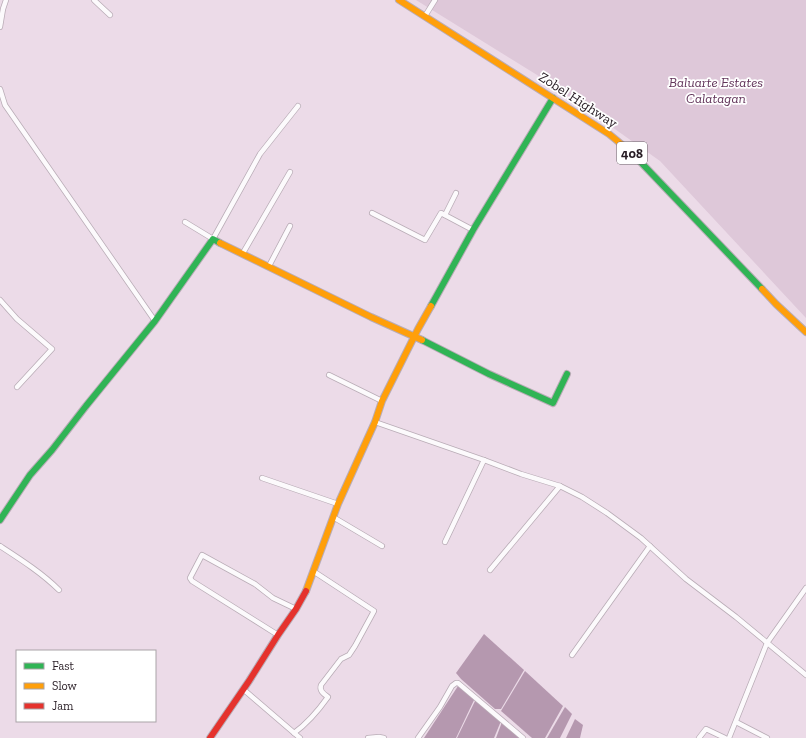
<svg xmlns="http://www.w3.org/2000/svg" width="806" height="738" viewBox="0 0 806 738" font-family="'Zilla Slab',serif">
<rect width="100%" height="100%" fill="#ecdbe8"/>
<path fill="#dec8d9" d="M416,0H806V318L660,161L550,83Z"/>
<g fill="#b598af">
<path d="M484,634L524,670L501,709H495L461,679L456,673Z"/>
<path d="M525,671L563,706L545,738H532L501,711Z"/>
<path d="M458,686H460L475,698L456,738H424Z"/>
<path d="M476,699L501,721L494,738H457Z"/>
<path d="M565,707L572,714L560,738H547Z"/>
<path d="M575,719L583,725L580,738H566Z"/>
<path d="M502,722L520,738H496Z"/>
</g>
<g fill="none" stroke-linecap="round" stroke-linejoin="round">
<g stroke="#b9acb6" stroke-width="6">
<g id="street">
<path d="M94,0L110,15"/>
<path d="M425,16L435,0"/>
<path d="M0,27L3,9L6,0"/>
<path d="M0,89L5,105L155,321"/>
<path d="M372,213L425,240L441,213L473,230"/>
<path d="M445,215L456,193"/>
<path d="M185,222L213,239L260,154L298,106"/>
<path d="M243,253L290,172"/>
<path d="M269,266L290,226"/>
<path d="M0,300L17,319L52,349L17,387"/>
<path d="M329,375L382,401"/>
<path d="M375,422L484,460L521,474L560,486L582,497L607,513L641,538L686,579L736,617L806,675"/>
<path d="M262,478L338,504"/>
<path d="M333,517L382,546"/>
<path d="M445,542L484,460"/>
<path d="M0,546C20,559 42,573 59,590"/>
<path d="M490,570L560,486"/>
<path d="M278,635L192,581L190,578L202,555L255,584L273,598L296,609"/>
<path d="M572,655L650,546"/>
<path d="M243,689L300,738"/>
<path d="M736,722L767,738"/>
<path d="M294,733C308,723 318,711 328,697C324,694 319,691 321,685L341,659L349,655L355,646L374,611L313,571"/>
<path d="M368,738L379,737L384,738"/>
<path d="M418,738L440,707L452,686L456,683H458L523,738"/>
<path d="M699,738L706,729L725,738"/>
<path d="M729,738L767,643L806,588"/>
</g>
</g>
<g stroke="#b9acb6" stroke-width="8">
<g id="fast">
<path d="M632,153L762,289"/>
<path d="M431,306L473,230L553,98"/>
<path d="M422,340L489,374L553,403L567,374"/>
<path d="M0,520L30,475L52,450L86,406L155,321L213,239L220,243"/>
</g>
</g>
<g stroke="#b9acb6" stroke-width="8">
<g id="slow">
<path d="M399,0L609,134L632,153"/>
<path d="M220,243L371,317L422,340"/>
<path d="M762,289L776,304L806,332"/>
<path d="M306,591L338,504L375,422L382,401L418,329L431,306"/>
</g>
</g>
<g stroke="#b9acb6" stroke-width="8">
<path id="jam" d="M210,738L249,681L278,635L296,609L306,591"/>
</g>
<use href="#street" stroke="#fcfafc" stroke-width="4.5"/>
<use href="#fast" stroke="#30b455" stroke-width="6"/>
<use href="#slow" stroke="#ff9f0a" stroke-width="6"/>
<use href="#jam" stroke="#e5322d" stroke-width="6"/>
</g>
<g text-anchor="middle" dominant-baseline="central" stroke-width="3.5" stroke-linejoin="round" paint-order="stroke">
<rect fill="#fff" stroke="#686066" stroke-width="1" x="617" y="142" width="30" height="22" rx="3"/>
<g font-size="13" font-weight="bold" fill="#271c24">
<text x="632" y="153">408</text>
</g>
<g font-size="14" font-style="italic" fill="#62345a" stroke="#fff">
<text x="716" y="82">Baluarte Estates<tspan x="716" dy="16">Calatagan</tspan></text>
</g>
<g font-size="14" fill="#271c24" stroke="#fff">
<text transform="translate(578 100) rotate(33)">Zobel Highway</text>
</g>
</g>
<rect x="16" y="650" width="140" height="72" fill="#ffffff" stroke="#a9a4a7"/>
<rect x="24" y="663" width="20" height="6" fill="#30b455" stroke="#a9a4a7"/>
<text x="52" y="670" font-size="12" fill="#271c24">Fast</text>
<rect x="24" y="683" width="20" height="6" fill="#ff9f0a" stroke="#a9a4a7"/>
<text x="52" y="690" font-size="12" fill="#271c24">Slow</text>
<rect x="24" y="703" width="20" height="6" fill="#e5322d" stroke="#a9a4a7"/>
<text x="52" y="710" font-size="12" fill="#271c24">Jam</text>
</svg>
